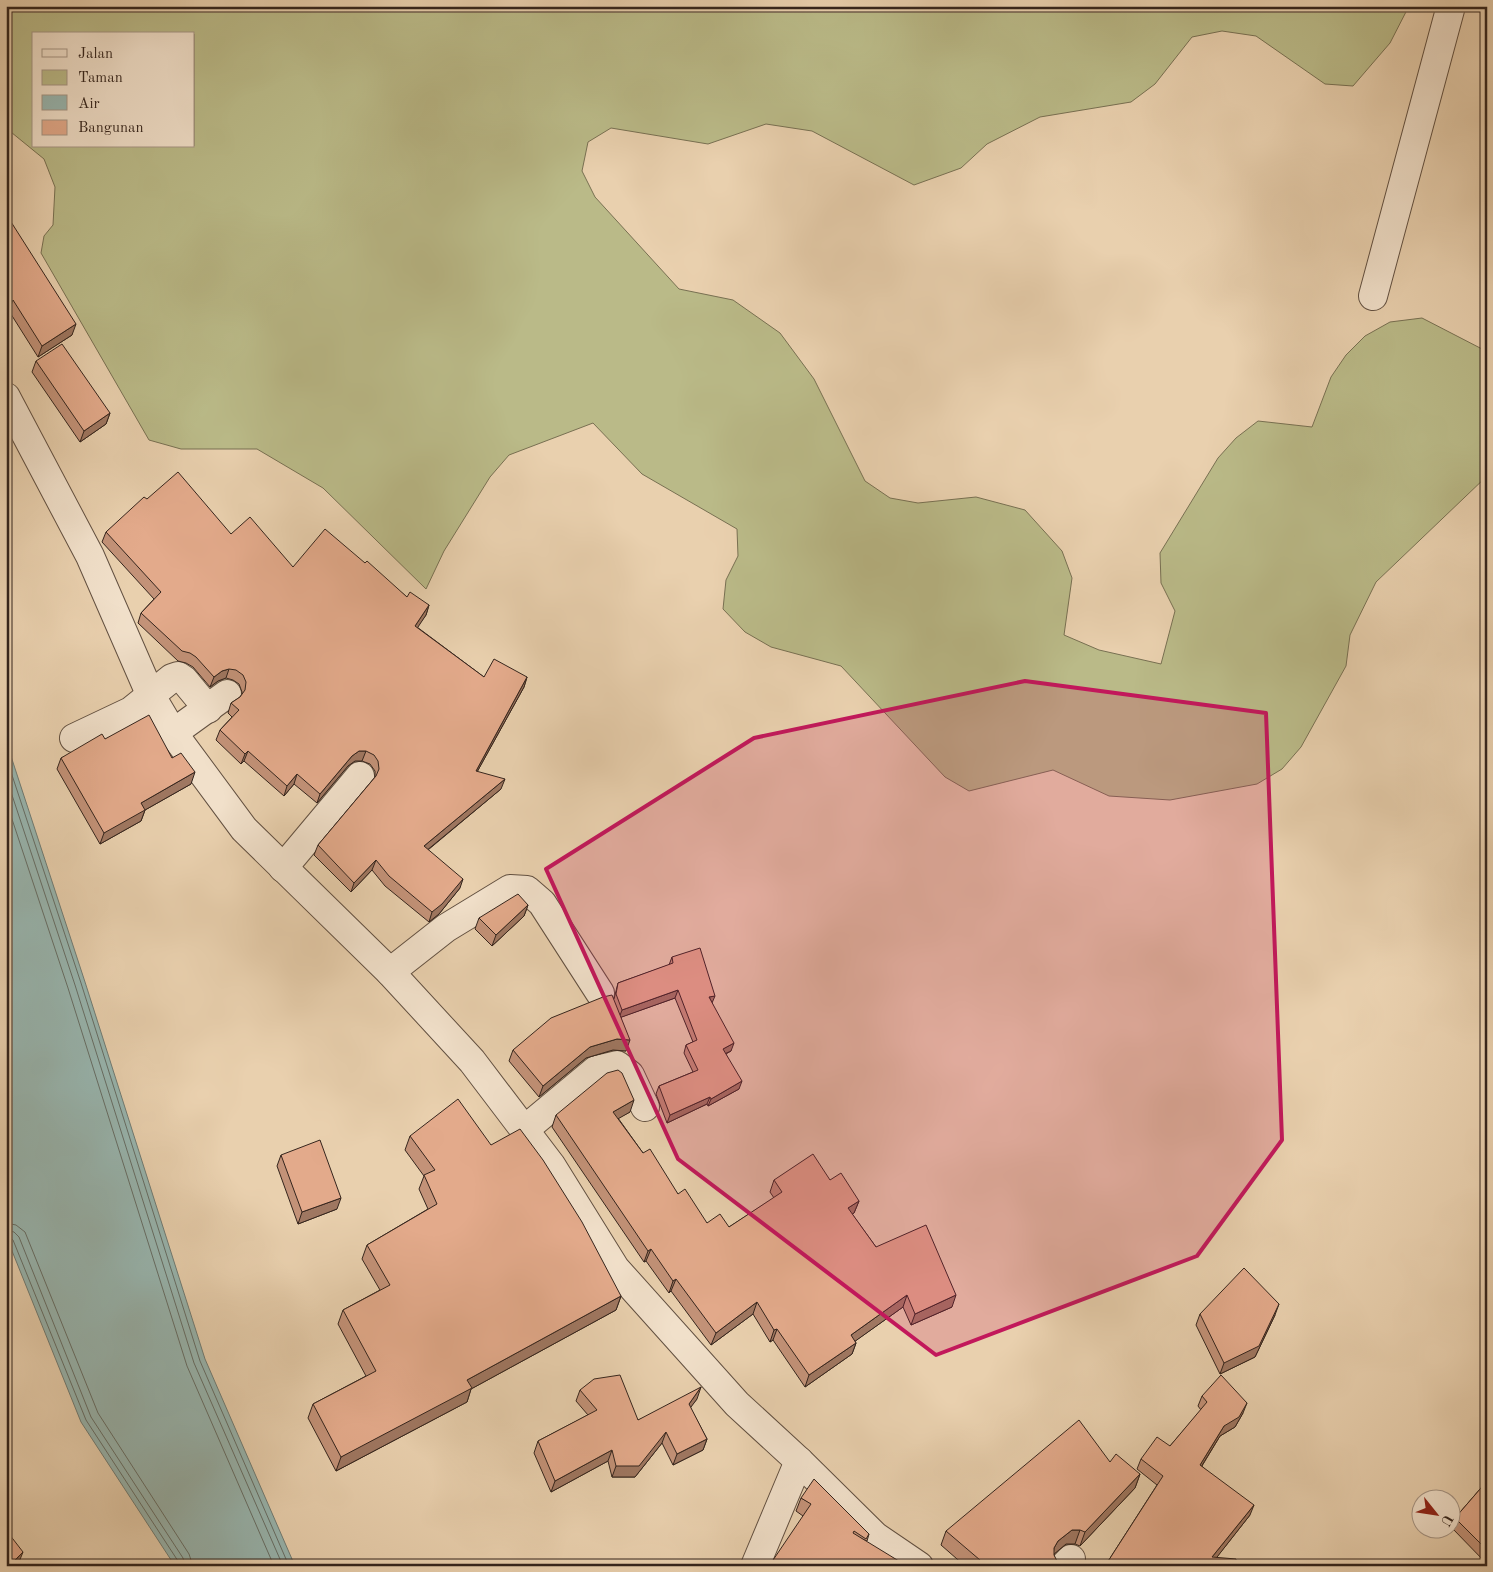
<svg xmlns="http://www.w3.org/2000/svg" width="1493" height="1572" viewBox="0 0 1493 1572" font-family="'Old Standard TT',serif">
<rect width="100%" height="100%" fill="#e9d0ae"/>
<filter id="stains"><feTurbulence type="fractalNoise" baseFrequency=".004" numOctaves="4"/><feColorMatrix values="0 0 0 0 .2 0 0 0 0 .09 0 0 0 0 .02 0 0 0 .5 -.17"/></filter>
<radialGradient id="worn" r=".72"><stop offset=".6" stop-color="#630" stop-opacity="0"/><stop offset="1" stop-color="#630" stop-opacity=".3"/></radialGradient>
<path fill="#baba88" stroke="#787052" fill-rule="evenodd" d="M6,6H1409L1390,43L1353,86L1325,84L1256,36L1222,31L1192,37L1155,84L1131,102L1040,117L987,144L961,168L914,185L812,131L766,124L708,144L611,128L588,142L582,171L595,197L679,289L733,300L780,333L814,379L865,481L890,498L918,503L976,497L1025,510L1062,551L1072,578L1064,635L1099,650L1161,664L1175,611L1161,583L1160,553L1218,458L1236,438L1258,421L1312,427L1331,377L1346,355L1365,336L1390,322L1422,318L1484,350L1487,353V476L1376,582L1350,635L1346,666L1301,747L1282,769L1257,784L1170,800L1109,796L1053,770L969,791L945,777L841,666L771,647L745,632L723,609L726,580L738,556L737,529L642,474L593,423L509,455L490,477L444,551L426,589L323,488L257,449H181L149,440L41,253L44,236L53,225L55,187L44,159L6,128ZM34,34H194V146H34Z"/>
<path fill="#98b6b0" stroke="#707c75" d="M6,741L85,982L205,1359L295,1566H175L81,1422L6,1236Z"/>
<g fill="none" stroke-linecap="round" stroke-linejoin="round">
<g stroke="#666e66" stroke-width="1">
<path d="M6,757L81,983L200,1361L289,1566"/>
<path d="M6,777L75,985L194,1363L283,1566"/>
<path d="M6,801L68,988L187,1366L274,1566"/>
<path d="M6,1223L16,1225L25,1232L98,1413L189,1554L193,1566"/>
<path d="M6,1230L14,1232L19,1237L91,1417L183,1558L185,1566"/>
<path d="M6,1236L10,1237L13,1240L86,1420L178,1561L179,1566"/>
</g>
<g stroke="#625041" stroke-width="30">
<g id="minor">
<path d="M1373,296L1451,6"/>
<path d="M6,397L90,556L151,696L173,733L244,829L390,972L472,1061L551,1165L615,1268L737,1404L799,1461L875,1536L919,1566"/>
<path d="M173,733L227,694"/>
<path d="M74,738L131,711L172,678L178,676L184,680L208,709"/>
<path d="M283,868L360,776"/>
<path d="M390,972L446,928L510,889L527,890L542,903L600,993"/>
<path d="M524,1130L596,1070L617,1065L630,1075L645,1107"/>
<path d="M755,1566L799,1461"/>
<path d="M1064,1566L1071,1559"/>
</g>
</g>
<use href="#minor" stroke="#f1e0ca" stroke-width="28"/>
</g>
<g fill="#c39278" stroke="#35251d">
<path d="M6,214L72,335L38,357L9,311L7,313L6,311Z"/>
<path d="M36,361L110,413L106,424L80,442L32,372Z"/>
<path d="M147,499L231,534L293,567L365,563L407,597L429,605L426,615L417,627L484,677H527L524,687L477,772L501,789L428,850L460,888L439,914L429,922L385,886L372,870L351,892L314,855L318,845L375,777V771L370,764L362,761H355L348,766L317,803L294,784L284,796L244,761L241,764L216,740L220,730L232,717L228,713L231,703L240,697L242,694V692L239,684L233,680L226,678L218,681L210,687L193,667L186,663L178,661L138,623L141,613L154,599L102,542L106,532Z"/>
<path d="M105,739L172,758L191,784L145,810L141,821L100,844L57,769L61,758Z"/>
<path d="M528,905L524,916L492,946L475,929L479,918Z"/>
<path d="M672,957L712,1003L731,1051L726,1054L739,1089L708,1106L707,1104L667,1123L656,1094L659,1086L693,1072L684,1053L686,1045L693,1042L675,998L621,1017L626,1051L613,1050L586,1058L539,1097L509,1061L513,1050L614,999L618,983L669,965Z"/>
<path d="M630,1112L618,1118L643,1153L678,1194L707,1223L729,1227L774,1198L770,1192L774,1180H830L859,1201L854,1213L852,1214L876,1247L952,1307L911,1325L903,1307L855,1341L856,1343L852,1354L805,1387L773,1340L770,1342L753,1314L711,1345L671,1291L669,1293L646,1261L644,1262L552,1127L556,1115Z"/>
<path d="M410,1136L491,1145L621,1296L616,1310L471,1389L467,1402L336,1471L308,1418L313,1404L366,1376L338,1324L343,1310L380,1290L362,1259L367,1245L428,1209L419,1189L424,1176L405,1150Z"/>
<path d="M281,1155L337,1209L298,1224L277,1166Z"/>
<path d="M1200,1314L1275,1315L1255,1357L1220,1374L1196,1325Z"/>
<path d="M580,1390L638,1420L697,1399L690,1407L707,1439L703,1450L673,1465L662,1443L635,1477H612L608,1461L551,1492L534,1453L538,1441L588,1415L576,1401Z"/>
<path d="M1202,1396L1243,1413L1235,1427L1220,1436L1202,1466L1250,1515L1216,1558L1105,1566L1157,1485L1137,1469L1141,1459L1170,1446L1201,1410L1198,1406Z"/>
<path d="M1110,1462L1140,1474L1135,1488L1080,1546L1075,1544H1066L1054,1554L1056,1566H965L941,1545L946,1531Z"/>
<path d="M1487,1481V1564L1452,1528L1455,1518Z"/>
<path d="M801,1498L869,1534L867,1541L803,1516L796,1511Z"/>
</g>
<g fill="#9f7761" stroke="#35251d">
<path d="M13,300L9,311L7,313L11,302Z"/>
<path d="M76,324L72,335L38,357L42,346Z"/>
<path d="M110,413L106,424L80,442L84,431Z"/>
<path d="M429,605L426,615L412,636L415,626Z"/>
<path d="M229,669L226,678L218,681L210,687L214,677L222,671Z"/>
<path d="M527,677L524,687L472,781L476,771Z"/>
<path d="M248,751L244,761L241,764L245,754Z"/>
<path d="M359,751H366L362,761H355L348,766L317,803L320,794L352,756Z"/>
<path d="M195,772L191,784L145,810L141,821L100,844L104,833L141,803Z"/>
<path d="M297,774L294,784L284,796L287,786Z"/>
<path d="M505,779L501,789L420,856L424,846Z"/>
<path d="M376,860L372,870L351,892L354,883Z"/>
<path d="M463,879L460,888L439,914L429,922L432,912Z"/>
<path d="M528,905L524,916L492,946L496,935Z"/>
<path d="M678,990L675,998L619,1018L622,1010Z"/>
<path d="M715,996L712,1003L709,997Z"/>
<path d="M617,1039L630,1040L626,1051L613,1050L586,1058L539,1097L543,1086L590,1047Z"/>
<path d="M734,1043L731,1051L720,1056L723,1049Z"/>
<path d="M742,1081L739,1089L708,1106L711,1099Z"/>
<path d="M710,1097L707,1104L667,1123L670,1115Z"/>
<path d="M634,1100L630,1112L609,1124L613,1112Z"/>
<path d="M341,1198L337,1209L298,1224L302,1212Z"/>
<path d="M859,1201L854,1213L843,1220L848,1208Z"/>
<path d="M651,1249L646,1261L644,1262L648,1251Z"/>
<path d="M676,1279L671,1291L669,1293L673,1281Z"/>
<path d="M907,1295L903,1307L847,1347L851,1335Z"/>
<path d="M956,1295L952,1307L911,1325L915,1314Z"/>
<path d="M621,1296L616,1310L471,1389L467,1402L336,1471L341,1457L467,1380Z"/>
<path d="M757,1302L753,1314L711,1345L716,1333Z"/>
<path d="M1279,1304L1275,1315L1255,1357L1220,1374L1224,1363Z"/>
<path d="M777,1329L773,1340L770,1342L774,1330Z"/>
<path d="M856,1343L852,1354L805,1387L809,1375Z"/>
<path d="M701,1387L697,1399L685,1415L689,1404Z"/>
<path d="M1247,1403L1243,1413L1235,1427L1220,1436L1196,1475L1200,1465L1224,1426Z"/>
<path d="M666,1432L662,1443L635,1477H612L616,1466Z"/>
<path d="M707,1439L703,1450L673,1465L677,1454Z"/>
<path d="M612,1450L608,1461L551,1492L555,1481Z"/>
<path d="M1140,1474L1135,1488L1080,1546L1085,1532Z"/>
<path d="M1254,1505L1250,1515L1210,1566L1212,1557Z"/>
<path d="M1072,1530H1080L1075,1544H1066L1053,1555L1054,1548L1058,1541Z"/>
<path d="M23,1552L19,1562L16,1566H10Z"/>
</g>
<g fill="#e3aa8b" stroke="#35251d">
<path d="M6,214L76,324L42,346L13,300L11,302L6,294Z"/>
<path d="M62,344L110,413L84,431L36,361Z"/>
<path d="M178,472L231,534L250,517L293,567L325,529L365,563L367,561L407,597L410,592L429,605L415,626L484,677L494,659L527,677L476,771L505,779L424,846L463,879L442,904L432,912L389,876L376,860L354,883L318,845L376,776L379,769L378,761L374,755L366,751H359L352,756L320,794L297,774L287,786L248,751L245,754L220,730L239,710L231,703L240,697L245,690L246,682L243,675L236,670L229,669L222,671L214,677L196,657L190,653L182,651L141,613L161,592L106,532L144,497L147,499Z"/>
<path d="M149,715L172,758L181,753L195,772L141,803L145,810L104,833L61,758L102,734L105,739Z"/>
<path d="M518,894L528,905L496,935L479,918Z"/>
<path d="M700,948L715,996L709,997L734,1043L723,1049L742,1081L711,1099L710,1097L670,1115L659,1086L698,1070L686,1045L697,1040L678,990L622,1010L616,994L618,983L673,963L672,957Z"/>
<path d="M612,995L630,1040L617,1039L590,1047L543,1086L513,1050L551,1018L603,997Z"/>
<path d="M618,1070L622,1073L634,1100L613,1112L643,1153L650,1149L678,1194L685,1189L707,1223L720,1214L729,1227L782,1192L774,1180L813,1154L830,1180L841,1173L859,1201L848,1208L876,1247L926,1225L956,1295L915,1314L907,1295L851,1335L856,1343L809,1375L777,1329L774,1330L757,1302L716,1333L676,1279L673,1281L651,1249L648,1251L556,1115L607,1073Z"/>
<path d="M458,1099L491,1145L520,1129L543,1160L582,1222L621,1296L467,1380L472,1388L341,1457L313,1404L376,1371L343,1310L390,1285L367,1245L437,1204L424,1175L435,1170L410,1136Z"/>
<path d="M320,1140L341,1198L302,1212L281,1155Z"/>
<path d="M1244,1268L1279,1304L1259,1346L1224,1363L1200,1314Z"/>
<path d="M620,1375L638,1420L701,1387L689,1404L707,1439L677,1454L666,1432L639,1466H616L612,1450L555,1481L538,1441L597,1410L580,1390L594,1379Z"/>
<path d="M1221,1375L1247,1403L1239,1417L1224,1426L1200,1465L1254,1505L1212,1557L1236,1559V1566H1105L1163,1476L1141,1459L1157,1437L1170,1446L1207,1402L1202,1396Z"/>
<path d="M1079,1420L1110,1462L1116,1454L1140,1474L1085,1532L1080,1530H1072L1058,1541L1054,1548V1555L1057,1561L1053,1566H987L946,1531Z"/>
<path d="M814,1479L869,1534L866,1539L854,1531L853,1533L907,1566H769L811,1504L801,1498Z"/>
<path d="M1487,1481V1550L1455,1518Z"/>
<path d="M6,1530L23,1552L10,1565L11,1566H6Z"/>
</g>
<path fill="#c2185b" fill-opacity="0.2" stroke="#c2185b" stroke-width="4" stroke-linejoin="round" d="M1025,681L1266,713L1282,1140L1197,1256L936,1355L678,1159L546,869L754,738Z"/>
<rect width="1493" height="1572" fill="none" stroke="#e9d0ae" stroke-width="25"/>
<rect x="8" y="8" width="1478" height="1557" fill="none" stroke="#35251d" stroke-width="2.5"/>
<rect x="12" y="12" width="1468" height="1547" fill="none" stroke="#35251d"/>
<rect x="32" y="32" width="162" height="115" fill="#f1e0ca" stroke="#a69585"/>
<rect x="42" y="49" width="25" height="8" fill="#f1e0ca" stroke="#a69585"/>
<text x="78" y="58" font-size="15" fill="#35251d">Jalan</text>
<rect x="42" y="70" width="25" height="15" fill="#baba88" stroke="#a69585"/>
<text x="78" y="82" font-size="15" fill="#35251d">Taman</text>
<rect x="42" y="95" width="25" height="15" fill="#98b6b0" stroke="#a69585"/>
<text x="78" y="108" font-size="15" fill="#35251d">Air</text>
<rect x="42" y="120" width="25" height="15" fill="#e3aa8b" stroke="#a69585"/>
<text x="78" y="132" font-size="15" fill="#35251d">Bangunan</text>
<g transform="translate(1436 1514) rotate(120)"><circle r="24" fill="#f1e0ca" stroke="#a69585"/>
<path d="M0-4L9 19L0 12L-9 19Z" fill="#8f2418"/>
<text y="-8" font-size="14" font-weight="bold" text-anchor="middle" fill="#35251d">U</text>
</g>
<rect width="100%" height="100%" filter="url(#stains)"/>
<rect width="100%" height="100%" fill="url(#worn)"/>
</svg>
